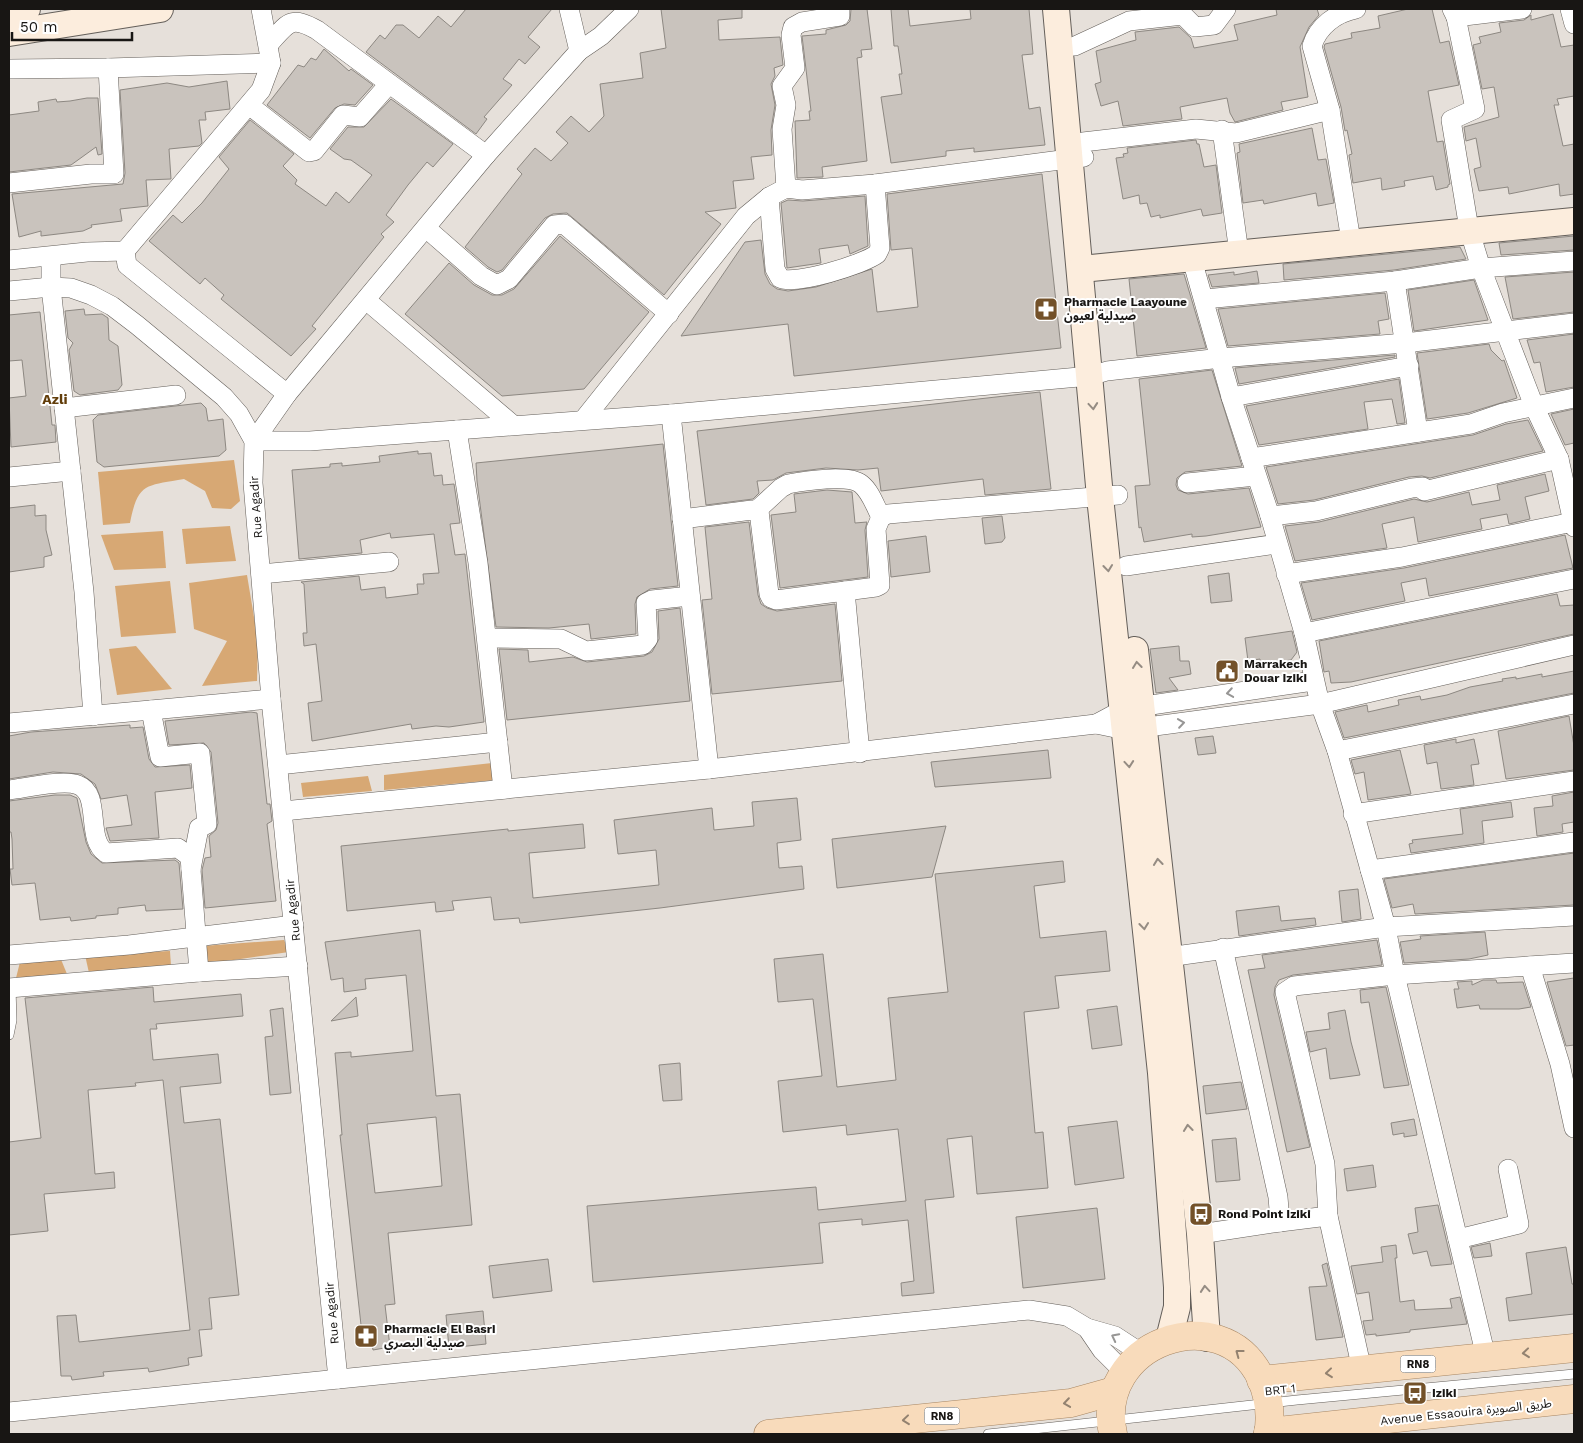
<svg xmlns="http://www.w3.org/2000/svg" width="1583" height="1443" viewBox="0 0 1583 1443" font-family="'Work Sans','Noto Sans Arabic',sans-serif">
<rect width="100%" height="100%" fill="#e6e0da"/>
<g fill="#d7a874">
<path d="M234,460L240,501L231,509L212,508L205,491L184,479C146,486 138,482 130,523L103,525L98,472Z"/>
<path d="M230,526L236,561L186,564L182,529Z"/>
<path d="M163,531L166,568L114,570L101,535Z"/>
<path d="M247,575L258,641L257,681L202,686L227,641L194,629L189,583Z"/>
<path d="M170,581L176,633L121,637L115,586Z"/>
<path d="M136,646L172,689L117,695L109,649Z"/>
<path d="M492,763L496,780L384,790V775Z"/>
<path d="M368,776L372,791L303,797L301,783Z"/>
<path d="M284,940L289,952L206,964L203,946Z"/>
<path d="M170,951L171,966L89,973L85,955Z"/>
<path d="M60,957L67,974L16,978L20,962Z"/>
</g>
<g fill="#c9c3bd" stroke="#8d8882" fill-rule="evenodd">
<path d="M466,9H552L528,37L540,47L525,64L519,59L503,79L512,85L484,117L487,119L476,134L366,52L380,35L385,39L396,25H403L419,38L438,16L451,27Z"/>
<path d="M661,9H742V18L718,20L719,40L780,37L783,65L774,68L775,76L771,84L775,105L771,130L772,155L751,157L754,179L733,181L736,208L705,212L721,224L664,295L567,213L553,214L545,218L502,270L497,272L488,267L465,247L522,174L517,169L535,148L551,161L568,143L556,132L571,116L589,132L604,116L600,84L643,78L640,53L666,48Z"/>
<path d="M851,9H867L872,49L861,50L862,57L857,58L867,161L822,167L823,177L797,178L795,121L810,120L809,111H811L802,36L826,34V30L846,25L850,21Z"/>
<path d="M891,9H908L910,26L971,19L970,9H1029L1033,54L1022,55L1029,109L1040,107L1045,145L974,152V148L946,151V156L891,163L881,97L902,94L899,74H902L898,46H894Z"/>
<path d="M1276,9H1317L1319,15L1309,27L1300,47L1308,97L1281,102L1283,110L1235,122L1230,113L1227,98L1180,107L1182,119L1123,126L1118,101L1101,106L1095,84L1101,82L1096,51L1136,40L1135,32L1179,27L1191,38L1194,48L1238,40L1234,25L1277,15Z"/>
<path d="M1408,9H1432L1440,43L1449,41L1459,85L1428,91L1437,142L1443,141L1450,184L1448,185V187L1436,190L1433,176L1404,181L1405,186L1382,190L1381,178L1353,183L1349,155L1352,154L1347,130L1345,131L1341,107L1324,47L1325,44L1352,38L1351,33L1380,28L1378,16Z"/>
<path d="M1553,14L1561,47L1574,45V96L1557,99L1559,105H1554L1563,146L1574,144V194L1560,196L1559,184L1509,194L1508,187L1479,191L1474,169L1481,167L1476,138L1466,141L1464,127L1499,117L1494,87L1482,89L1473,45L1481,43L1479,37L1501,32L1499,23L1524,20L1531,15V20Z"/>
<path d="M324,49L349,71L351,69L373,85L355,105L344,104L335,108L310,138L267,105L298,65L304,67L311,58L316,60Z"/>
<path d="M227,81L230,109L205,112L206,120H199L202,143L199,146L169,149L171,179L146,180L148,206L120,209L122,221L91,225L92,227L83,231L41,236V231L19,237L12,194L123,184L125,173L120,90L167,83L189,87Z"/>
<path d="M87,98H98L102,154L98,155L96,147L71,165L9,172V115L39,111L38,102L56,99L57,102L70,101Z"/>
<path d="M391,99L453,144L433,167L427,162L408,185L386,215L394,222L381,234L384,237L312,326L316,329L291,356L221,299L224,295L205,278L200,284L149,241L173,215L182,223L202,203L229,169L219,157L250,120L294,154L283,166L297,180L295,184L326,206L336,192L349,203L372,175L351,160L344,159L330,149L348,127H364Z"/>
<path d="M1312,128L1318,160L1326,159L1334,203L1318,206L1316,193L1264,204L1263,200L1243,203L1237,153L1240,152L1239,144Z"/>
<path d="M1196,140L1197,144H1199L1204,167L1216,165L1222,213L1203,216L1201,209L1160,218V215L1151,217L1147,203L1140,204L1139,195L1123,199L1116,158L1124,157L1123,154L1128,153L1127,148Z"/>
<path d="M1042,174L1061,348L794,376L788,324L681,336L745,242L761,240L765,274L770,284L777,289L788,291L816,287L872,269L877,312L918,307L912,248L891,250L887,194Z"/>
<path d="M865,196L868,246L850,254L848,245L819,249L821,263L787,268L781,203L788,200L803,201Z"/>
<path d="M560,236L649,312L584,389L502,396L405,314L449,263L474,285L492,295H502L514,289Z"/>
<path d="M1574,236V250L1501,255L1499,243Z"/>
<path d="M1460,247L1466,259L1394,270L1284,280L1283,264Z"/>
<path d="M1257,271L1259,283L1212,287L1208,275L1234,272V275Z"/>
<path d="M1574,272V312L1513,319L1505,277Z"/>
<path d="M1184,274L1206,348L1137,356L1129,279Z"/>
<path d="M1474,280L1488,320L1414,331L1408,290Z"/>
<path d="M1385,293L1389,319L1378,321L1380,334L1228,346L1218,309Z"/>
<path d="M84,309L85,315L102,314L108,318L109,340L118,346L122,385L118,390L80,395L74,391L69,350L73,343L68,338L65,311Z"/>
<path d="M40,312L52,425H55L56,442L11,447L9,398L26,396L22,360L9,361V315Z"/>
<path d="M1574,334V387L1546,392L1540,362L1534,363L1527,340Z"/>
<path d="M1489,344L1491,350L1502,361L1504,360L1517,398L1468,413L1427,419L1417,353Z"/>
<path d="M1395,355V357L1239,384L1235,368Z"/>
<path d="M1212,370L1242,466L1185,472L1177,478L1176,485L1178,490L1188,494L1249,488L1261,527L1206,536L1192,537V534L1144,542L1141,527L1139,528L1135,486L1150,485L1139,379Z"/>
<path d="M1399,379L1405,423L1397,424L1392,399L1364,402L1368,429L1259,445L1246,406Z"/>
<path d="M1040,392L1051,489L985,495L983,479L881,491L878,468L858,470L826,468L786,473L773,480L757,481L759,493L753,499L706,505L697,431Z"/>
<path d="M201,403L206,408L208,421L223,419L226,450L219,456L104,467L97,462L93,420L98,415Z"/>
<path d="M1574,409V443L1565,445L1551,414Z"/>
<path d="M1528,420L1543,451L1430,478L1422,476L1409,477L1314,500L1278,504L1266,467L1473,435L1506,424Z"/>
<path d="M663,444L678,586L650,589L637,597L635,604L636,634L591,639L589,624L549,628L496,627L477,481L476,463Z"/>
<path d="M418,451V454L431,453L434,476L442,475L443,485L454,484L460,523L450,524L455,555L465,554L484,722L449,727L436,726L412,729L411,724L312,741L308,703L322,701L316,644L304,646L303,633H307L304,584L301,582L359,576L361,590L385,587L386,598L418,594L417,584H424L423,574L439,573L434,534L391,538L390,533L360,540L362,553L299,559L292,470L330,467V464L342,463V466L380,462L379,456Z"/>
<path d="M1545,474L1549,491L1525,497L1530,519L1509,524L1507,514L1480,519L1482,529L1418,542L1414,517L1382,524L1387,548L1295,561L1285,526L1319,522L1414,499L1427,502L1469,492L1472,505L1500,500L1497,485Z"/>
<path d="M827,490L852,492L855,523L867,522L865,530L868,577L780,588L771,515L796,512L794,494Z"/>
<path d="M35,505V516L46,515V530L52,555L44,557V567L9,572V508Z"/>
<path d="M1002,516L1005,538L1002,542L985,544L982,518Z"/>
<path d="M749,522L758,595L761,604L767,608L777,611L835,604L842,681L712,694L702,600L712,599L705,527Z"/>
<path d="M1565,535L1573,568L1429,596L1426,578L1401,583L1405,601L1312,620L1301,583L1404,568Z"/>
<path d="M926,536L930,572L891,577L888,541Z"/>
<path d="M1229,573L1232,601L1211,603L1208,576Z"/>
<path d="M1557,594L1560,606L1574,605V634L1351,682L1331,683L1329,671L1324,672L1319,641Z"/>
<path d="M680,608L690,701L507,720L499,649L528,650L529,662L573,657L587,662L644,656L652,652L659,639L658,611Z"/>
<path d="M1292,631L1297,652L1291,660L1260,664V659L1248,661L1245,638Z"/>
<path d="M1179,646L1180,661H1189L1191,674L1169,678L1178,690L1156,693L1150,649Z"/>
<path d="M1574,671V693L1344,738L1335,712L1367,705L1368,712L1399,705L1398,700L1420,696L1421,700L1447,695L1470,687L1503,681L1502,679L1516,677V679L1542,674V677Z"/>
<path d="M251,712L257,713L267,804H270L272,821L267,824L276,901L205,908L202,870L205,858L211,857L209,836L216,830L218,823L211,752L204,743L169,745L165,721Z"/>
<path d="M1569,716L1574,746V770L1506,779L1498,731Z"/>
<path d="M130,725V728L143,727L149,759L155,767L190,765L192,788L155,792L159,838L110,841L106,828L132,825L127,795L101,799L95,784L81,774L53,772L9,779V736L31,732Z"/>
<path d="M1213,736L1216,753L1198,755L1195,738Z"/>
<path d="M1456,739V743L1474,739L1479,764L1471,765L1474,785L1441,789L1437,762L1427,764L1424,745Z"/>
<path d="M1048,750L1051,778L935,787L931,762Z"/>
<path d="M1400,750L1411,794L1368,800L1364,772L1355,774L1351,760Z"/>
<path d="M1574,792V822L1562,824L1563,832L1537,836L1534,808L1553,806L1552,796Z"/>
<path d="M55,795H70L77,798L86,842L91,854L102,863L175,860L179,863L183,909L146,911L145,905L118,908V914L96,916V918L71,921L70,917L40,920L35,883L12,885L10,869H13L12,839L11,832H9V801Z"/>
<path d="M797,798L801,840L777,843L779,868L802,866L804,889L660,908L520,923L519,918L494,920L491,897L452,901L454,910L436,912L435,902L347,911L341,846L508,829V831L583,824L585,848L529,853L533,898L659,885L656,850L618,854L614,820L712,808L714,830L754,826L752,802Z"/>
<path d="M1511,802L1513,817L1482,821L1484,843L1411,853L1409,844L1413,843L1412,840L1463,834L1460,809Z"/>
<path d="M946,826L932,877L837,888L832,839Z"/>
<path d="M1574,853V905L1415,914L1413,904L1392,908L1384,879Z"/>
<path d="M1063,861L1065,882L1034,886L1040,938L1106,931L1110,971L1055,976L1059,1008L1024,1012L1035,1133L1043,1132L1048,1188L977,1194L972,1136L947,1139L954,1197L925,1200L934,1293L902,1296L901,1283L914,1281L908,1220L862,1225V1219L819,1223L823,1263L593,1282L587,1206L816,1187L818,1210L906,1201L898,1129L847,1135L846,1125L783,1132L778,1081L822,1076L813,999L778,1002L774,959L823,954L837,1087L896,1080L888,998L948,992L935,874Z"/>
<path d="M1358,889L1361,919L1342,922L1339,891Z"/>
<path d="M1279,906L1281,921L1315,918L1316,925L1239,936L1236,911Z"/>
<path d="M420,930L436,1096L460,1094L472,1225L388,1233L395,1304L385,1305L390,1347L373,1350L370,1333L362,1334L340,1135H342L335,1053L351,1052V1057L413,1051L406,975L365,979L366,989L344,992L343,978L331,980L325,942ZM436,1117L442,1186L375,1193L367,1124Z"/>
<path d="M1485,932L1488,955L1469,959L1404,963L1400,942L1421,939L1420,936Z"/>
<path d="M1377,940L1382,965L1293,975L1279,980L1275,987L1274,995L1310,1147L1287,1152L1248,970L1265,968L1262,955Z"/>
<path d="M1574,978V1045L1566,1046L1547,982Z"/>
<path d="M1483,980H1496L1497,983L1523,982L1531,1007L1519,1009H1480L1479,1005L1457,1008L1454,989H1459L1457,982L1472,981V985Z"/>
<path d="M153,987L154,1002L241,994L243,1016L156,1024L157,1029H150L153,1060L218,1054L221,1083L180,1087L184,1123L220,1119L239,1295L209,1298L212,1329L199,1330L202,1356L188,1358L189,1365L149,1372L148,1368L103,1372L104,1376L72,1380L71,1376H61L57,1316L76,1315L79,1342L190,1330L163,1080L135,1083L136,1086L88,1090L95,1174L114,1172L115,1188L44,1194L48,1231L9,1235V1142L41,1138L25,998Z"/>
<path d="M1386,987L1409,1085L1384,1088L1369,1002L1361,1003L1360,990Z"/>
<path d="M356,997L358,1016L331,1021Z"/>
<path d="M1117,1006L1122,1045L1092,1049L1087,1010Z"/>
<path d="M283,1008L291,1093L270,1095L265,1037L273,1036L270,1010Z"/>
<path d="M1345,1010L1351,1042L1360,1075L1330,1079L1326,1048L1310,1052L1306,1032L1330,1029L1328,1013Z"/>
<path d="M680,1063L682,1100L663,1101L659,1065Z"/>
<path d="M1241,1082L1247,1109L1206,1114L1203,1086Z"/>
<path d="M1414,1119L1417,1135L1404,1137V1133L1393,1135L1391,1123Z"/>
<path d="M1117,1121L1124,1178L1075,1185L1068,1127Z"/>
<path d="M1236,1138L1240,1180L1216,1182L1212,1140Z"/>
<path d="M1373,1165L1376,1187L1347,1191L1344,1169Z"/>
<path d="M1438,1205L1452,1264L1431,1266L1427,1251L1413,1254L1408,1234L1418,1232L1415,1208Z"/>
<path d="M1097,1208L1105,1279L1023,1288L1016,1217Z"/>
<path d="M1490,1243L1492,1256L1474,1258L1471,1247Z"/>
<path d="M1396,1245L1397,1258H1395L1400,1302L1414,1300L1415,1310L1452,1308L1450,1299L1460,1297L1467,1324L1410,1330V1332L1376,1336V1334L1366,1335L1363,1321L1373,1320L1369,1292L1357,1294L1351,1266L1383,1262L1381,1247Z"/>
<path d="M1566,1247L1572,1284H1574V1314L1509,1321L1506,1298L1532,1294L1526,1253Z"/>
<path d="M548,1259L552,1291L493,1298L489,1266Z"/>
<path d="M1327,1263L1343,1337L1316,1340L1309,1287L1327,1286L1322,1265Z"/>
<path d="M483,1311L486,1344L449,1348L446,1315Z"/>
</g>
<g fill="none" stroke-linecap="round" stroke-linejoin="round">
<g stroke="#645f5a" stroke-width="10">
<g id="lane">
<path d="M9,1035L12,1020L11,988"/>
<path d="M988,1434L1297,1400L1574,1374"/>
</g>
</g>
<g stroke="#645f5a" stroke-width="20">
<g id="street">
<path d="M569,9L579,51"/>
<path d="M1452,9L1456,17L1522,9"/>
<path d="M1570,9L1574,24"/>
<path d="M1456,17L1475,109L1451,120L1469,229L1481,268L1534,406L1559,459L1574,527"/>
<path d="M269,44C288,23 290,15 317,30L486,155"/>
<path d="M1075,46L1129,21L1183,15L1195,27L1214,25L1226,9"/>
<path d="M9,69L108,68L271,63"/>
<path d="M249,105L309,152L314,151L343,115L360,117L389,84"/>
<path d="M1222,130L1239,253"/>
<path d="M1083,142L1196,129L1236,133L1330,110"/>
<path d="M9,183L91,174H114L108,68"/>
<path d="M786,188L782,129L786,105L782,86L795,68L791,35L793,27L802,22L840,16V9"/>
<path d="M769,197L775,269L780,278C794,286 864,264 877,254L880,248L875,184"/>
<path d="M426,228L481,276L497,285L509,279L554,225L564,224L669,314"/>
<path d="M1351,241L1330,110L1312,46C1318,26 1336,13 1356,9"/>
<path d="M125,251L261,90L271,63L261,9"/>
<path d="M1191,256L1231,397L1270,516L1304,633L1320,704L1337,751L1386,927L1395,975L1486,1357"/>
<path d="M51,257V287L84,592L93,716"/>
<path d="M9,260L87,252L125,251L127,265L287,394"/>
<path d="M1395,281L1418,432"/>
<path d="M9,291L51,287L71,288L91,295L112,306L137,325L224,397L239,414L254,441L253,483L271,699L338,1379"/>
<path d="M1205,299L1395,281L1481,268L1574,261"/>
<path d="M366,300L513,425"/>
<path d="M1231,397L1409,366"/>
<path d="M64,408L176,395"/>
<path d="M671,414L709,769"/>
<path d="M584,419L746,216L769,197L786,188L802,190L875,184L1084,157"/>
<path d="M457,430L478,563L503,789"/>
<path d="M254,441H310L671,414L1090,376L1107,371L1221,358L1405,343L1574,323"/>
<path d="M254,441L287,394L486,155L579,51L601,36L629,9"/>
<path d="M1251,458L1471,424L1503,413L1574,398"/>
<path d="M9,477L71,471"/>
<path d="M1187,483L1256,476"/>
<path d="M757,510L781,488L788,484C804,481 849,474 861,484C871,492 875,506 881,517"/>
<path d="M1270,516L1316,511L1412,488L1423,487L1424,491L1559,459"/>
<path d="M682,519L752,510L759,511L769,594L771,598L776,600L876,587L880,585L876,529L881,517L888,514L1118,495"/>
<path d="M1126,566L1277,544"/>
<path d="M261,574L389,562"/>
<path d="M1286,574L1402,557L1573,522"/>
<path d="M845,591L860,753"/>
<path d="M1304,633L1574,579"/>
<path d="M487,638L561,639L586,651L643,645L648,639L646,603L652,600L690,596"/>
<path d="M1313,681L1124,709L1096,724L1125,730L1320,704L1574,645"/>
<path d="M151,710L160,757L200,753L207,824L199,828L191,869"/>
<path d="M9,723L271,699"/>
<path d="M1337,751L1574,704"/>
<path d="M278,765L498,742"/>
<path d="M9,790C26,788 63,779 78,785C102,794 85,839 106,853L178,848L190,857L199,972"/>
<path d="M283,811L709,769L1096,724"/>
<path d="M1353,814L1574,781"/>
<path d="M1370,870L1574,842"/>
<path d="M9,955L129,945L294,925"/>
<path d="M1168,957L1386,927L1574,916"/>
<path d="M1530,966L1560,1064L1574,1128"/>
<path d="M9,988L199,972L298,966"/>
<path d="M1280,1222L1328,1216"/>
<path d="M1200,1234L1280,1222L1278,1197L1223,948"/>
<path d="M1458,1239L1519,1224L1508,1169"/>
<path d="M1087,1328L1102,1350L1124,1372"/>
<path d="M1362,1370L1328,1216L1325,1164L1285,992L1294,986L1395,975L1574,963"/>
<path d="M9,1412L1029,1310L1067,1316L1087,1328L1115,1336L1141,1353"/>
</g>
</g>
<g stroke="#645f5a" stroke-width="28">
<g id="secondary">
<path d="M1056,9L1100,497L1161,1073L1177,1287V1307L1169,1339"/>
<path d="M9,12L27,9"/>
<path d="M9,33L160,9"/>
<path d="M1081,269L1574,221"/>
<path d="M1135,650L1200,1234L1207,1338"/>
</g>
</g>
<g stroke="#a78663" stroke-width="29">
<g id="primary">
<path d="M1261,1380L1574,1348"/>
<path d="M1268,1432L1574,1399"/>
<path d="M768,1434L1071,1403L1114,1391"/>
<path d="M1113,1434C1093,1344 1221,1296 1261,1378C1269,1397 1272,1414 1268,1434"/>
</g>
</g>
<use href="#lane" stroke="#fff" stroke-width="9"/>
<use href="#street" stroke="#fff" stroke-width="19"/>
<use href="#secondary" stroke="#fceddd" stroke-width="26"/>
<use href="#primary" stroke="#f8dbbb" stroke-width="28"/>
</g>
<defs><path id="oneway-chevron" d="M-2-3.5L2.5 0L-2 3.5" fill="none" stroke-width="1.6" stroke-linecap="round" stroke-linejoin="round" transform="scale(1.25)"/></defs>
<g stroke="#958c83">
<use href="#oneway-chevron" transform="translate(1093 406) rotate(85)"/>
<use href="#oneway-chevron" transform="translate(1108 568) rotate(84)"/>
<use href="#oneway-chevron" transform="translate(1137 665) rotate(-97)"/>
<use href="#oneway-chevron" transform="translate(1129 764) rotate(85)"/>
<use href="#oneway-chevron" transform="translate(1158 862) rotate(-96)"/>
<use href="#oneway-chevron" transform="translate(1144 926) rotate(84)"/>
<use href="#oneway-chevron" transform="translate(1188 1128) rotate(-96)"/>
<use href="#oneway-chevron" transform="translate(1205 1289) rotate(-95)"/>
</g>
<g stroke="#979695">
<use href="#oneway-chevron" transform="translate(1230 693) rotate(171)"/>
<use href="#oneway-chevron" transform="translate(1181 723) rotate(-8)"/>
<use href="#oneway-chevron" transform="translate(1115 1337) rotate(-153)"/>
</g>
<g stroke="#938270">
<use href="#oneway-chevron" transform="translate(1239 1353) rotate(-143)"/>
<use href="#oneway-chevron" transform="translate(1526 1353) rotate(174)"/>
<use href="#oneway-chevron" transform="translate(1329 1373) rotate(174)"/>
<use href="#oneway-chevron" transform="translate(1067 1403) rotate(172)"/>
<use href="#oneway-chevron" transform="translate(906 1420) rotate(174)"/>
</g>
<defs>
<g id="pharmacy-square" transform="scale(1.25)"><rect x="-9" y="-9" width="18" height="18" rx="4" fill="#735129" stroke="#fff"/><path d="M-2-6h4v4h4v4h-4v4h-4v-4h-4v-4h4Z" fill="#fff"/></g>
<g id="civic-square" transform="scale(1.25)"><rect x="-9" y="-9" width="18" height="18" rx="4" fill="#735129" stroke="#fff"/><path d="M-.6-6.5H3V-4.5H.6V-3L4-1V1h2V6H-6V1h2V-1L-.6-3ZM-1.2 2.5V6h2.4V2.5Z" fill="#fff"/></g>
<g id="bus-square" transform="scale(1.25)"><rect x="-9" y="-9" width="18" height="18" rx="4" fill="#735129" stroke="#fff"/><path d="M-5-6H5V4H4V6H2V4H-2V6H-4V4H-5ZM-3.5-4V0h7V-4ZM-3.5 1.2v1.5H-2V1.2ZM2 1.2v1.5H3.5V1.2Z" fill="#fff"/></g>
</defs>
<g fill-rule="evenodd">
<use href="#pharmacy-square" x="1046" y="309"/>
<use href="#civic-square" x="1227" y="671"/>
<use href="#bus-square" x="1201" y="1214"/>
<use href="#pharmacy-square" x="366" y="1336"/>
<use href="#bus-square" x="1415" y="1393"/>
</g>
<g text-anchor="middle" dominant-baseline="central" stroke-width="4" stroke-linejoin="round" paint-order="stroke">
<g fill="#fff" stroke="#5d5c5a" stroke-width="1">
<rect x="1400.5" y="1355.5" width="35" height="17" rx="4"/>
<rect x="924.5" y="1407.5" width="35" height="17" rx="4"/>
</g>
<g font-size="11" font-weight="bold" fill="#181614">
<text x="1418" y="1364">RN8</text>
<text x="942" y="1416">RN8</text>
</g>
<g font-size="12" font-weight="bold" fill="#181614" stroke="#fff" text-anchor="start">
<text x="1064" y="302">Pharmacie Laayoune<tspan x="1064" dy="14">صيدلية لعيون</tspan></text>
<text x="1244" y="664">Marrakech<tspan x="1244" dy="14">Douar Iziki</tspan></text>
<text x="1218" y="1214">Rond Point Iziki</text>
<text x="384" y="1329">Pharmacie El Basri<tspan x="384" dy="14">صيدلية البصري</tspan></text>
<text x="1432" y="1393">Iziki</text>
</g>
<g font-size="12" fill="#181614" stroke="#fff">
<text transform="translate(256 507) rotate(-94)">Rue Agadir</text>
<text transform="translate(293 910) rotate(-96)">Rue Agadir</text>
<text transform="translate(332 1313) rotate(-95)">Rue Agadir</text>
<text transform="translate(1280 1390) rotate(-6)">BRT 1</text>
<text transform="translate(1466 1412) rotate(-6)">Avenue Essaouira طريق الصويرة</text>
</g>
<g font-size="14" font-weight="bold" fill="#623d0a" stroke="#fff">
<text x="55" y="399">Azli</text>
</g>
</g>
<rect width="1583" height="1443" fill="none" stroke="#181614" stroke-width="20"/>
<path d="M12 32v8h120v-8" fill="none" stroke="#181614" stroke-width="2.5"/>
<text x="20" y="32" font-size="15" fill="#181614" stroke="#ffffff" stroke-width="4" paint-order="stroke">50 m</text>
</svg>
